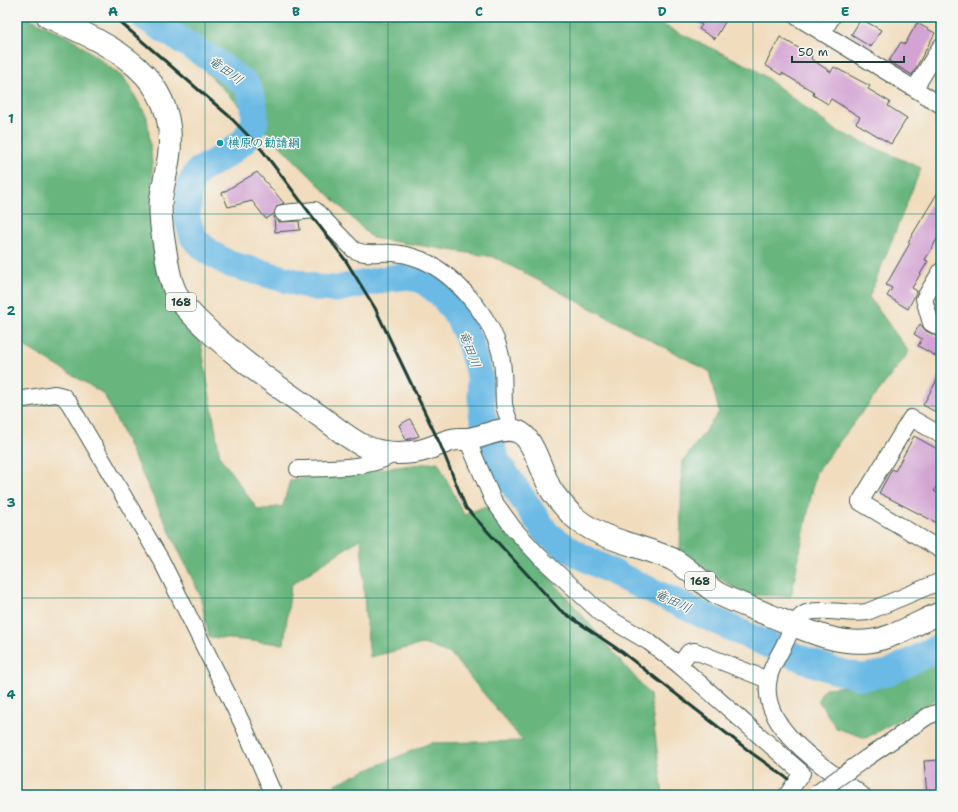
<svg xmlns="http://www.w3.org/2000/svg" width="958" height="812" viewBox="0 0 958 812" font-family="'Shantell Sans','Klee One',sans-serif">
<rect width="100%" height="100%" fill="#f6f6f2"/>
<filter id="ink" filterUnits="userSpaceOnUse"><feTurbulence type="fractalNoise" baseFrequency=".025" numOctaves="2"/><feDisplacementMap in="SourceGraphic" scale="8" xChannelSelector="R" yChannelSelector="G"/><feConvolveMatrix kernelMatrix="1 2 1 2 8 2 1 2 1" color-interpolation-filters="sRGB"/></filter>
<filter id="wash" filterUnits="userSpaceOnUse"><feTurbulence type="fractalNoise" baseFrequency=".012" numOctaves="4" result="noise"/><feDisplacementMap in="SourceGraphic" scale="16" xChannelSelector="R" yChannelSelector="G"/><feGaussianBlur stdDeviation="0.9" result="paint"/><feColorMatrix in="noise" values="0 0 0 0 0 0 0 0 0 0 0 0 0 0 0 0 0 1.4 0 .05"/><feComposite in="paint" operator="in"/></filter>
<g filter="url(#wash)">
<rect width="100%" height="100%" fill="#f1ddbe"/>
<g fill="#68b57e" stroke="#447959">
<path d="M17,17H27L74,40L125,79L147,117L152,162V244L172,304L201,343L220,457L258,510L283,506L290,480L438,462L464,515L488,505L650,695L663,795H339L335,784L430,743L523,741L451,654L423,644L370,657L365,611L361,538L291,585L284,644L209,637L200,595L104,394L21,344L17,337Z"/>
<path d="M151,17H646L755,69L835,130L921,168L869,297L909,352L816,472L791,596L745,595L680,552L682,463L719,412L709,371L494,257L372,238Z"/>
<path d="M941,654V699H936L866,738L836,728L818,700L825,688L889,683Z"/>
</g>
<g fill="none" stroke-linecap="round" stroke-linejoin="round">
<path stroke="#6abae5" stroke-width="27" d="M144,17L219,64L247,85L254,105L255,122L244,141L223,157L198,171L190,184L187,218L193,237L207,251L229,264L318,288L337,289L391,278L409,276L424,281L442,295L458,317L469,340L480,377L482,414L496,460L547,534L575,553L628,580L757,640L810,662L833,670L862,677L888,673L941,646"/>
</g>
<g id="blocks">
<g fill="#d3a3d3">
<path d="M688,17H728L715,39L699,29L702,25Z"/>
<path d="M861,19L881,30L871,47L851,35Z"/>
<path d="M917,23L935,33L912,75L889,61L901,42L905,44Z"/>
<path d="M780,37L812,56L811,59L831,72L834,67L870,86L868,89L890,102L888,106L907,118L891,144L856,123L860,117L831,99L828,104L813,95L814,92L782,73L781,75L765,65Z"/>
<path d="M257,172L284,203L277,206L274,214L266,219L252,201L228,207L222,193Z"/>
<path d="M941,187V232L925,260L928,261L912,288L917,291L908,309L887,296L892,288L886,285L910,243L908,242Z"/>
<path d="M274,216L279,222L299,221L300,230L275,232Z"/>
<path d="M920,324L926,331L941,338V359L918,346L922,339L914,334Z"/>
<path d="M941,373V415L923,405Z"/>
<path d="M410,419L419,436L406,440L399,425Z"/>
<path d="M914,436L941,451V478L934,491L941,495V525L879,493L892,469L895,471Z"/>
<path d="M941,760V795H927L924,761Z"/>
</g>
</g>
</g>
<g filter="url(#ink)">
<use href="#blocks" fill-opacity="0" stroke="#3e5549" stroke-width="1"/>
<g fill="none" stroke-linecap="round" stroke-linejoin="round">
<g stroke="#3e5549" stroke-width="18">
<g id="minor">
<path d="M797,17L941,105"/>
<path d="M822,33L832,17"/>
<path d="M915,88L941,46"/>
<path d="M283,213L315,210L354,250C366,256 379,252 392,253C401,253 414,257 422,260C456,275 491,317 500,352C505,369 503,387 504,404C505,413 511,421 511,430"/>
<path d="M941,271L924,299L931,323L941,329"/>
<path d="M17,400L55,394L63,396L69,403L161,560L244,727L274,795"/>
<path d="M941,435L911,418L860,502L941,550"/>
<path d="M467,439L493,500L514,529L539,556L603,615L649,642L679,665L802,773L787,795"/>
<path d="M298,469C323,468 367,469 388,457L390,453"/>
<path d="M679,665L689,652L695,651L768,680"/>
<path d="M865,759L928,716L941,711"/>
<path d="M862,795C829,769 757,729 769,678C771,667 778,657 783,647C789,636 795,615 809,612C828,608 848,615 867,612L941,581"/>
</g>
</g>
<g stroke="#3e5549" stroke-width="24">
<path id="highway" d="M48,17C111,45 179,74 169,156C167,170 163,185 161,199C159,217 163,237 166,255C169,274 172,292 185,307C223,349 271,382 317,414C332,424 347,438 364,446C379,453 396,454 413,452C426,451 436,445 448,441C455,438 460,439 467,439C483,438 500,426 516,431C533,435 542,473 550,488C555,497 563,505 570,513C596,540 639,544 672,559C689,568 701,583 717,593C734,602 752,608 769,615C801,628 836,646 871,641C896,637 918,622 941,613"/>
</g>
<use href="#minor" stroke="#fff" stroke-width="16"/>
<use href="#highway" stroke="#fff" stroke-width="22"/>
<path stroke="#1f3d34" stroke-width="3" d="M114,17L229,116L262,150L346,261L375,308L440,444L466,508L560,610L622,652L753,754L788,779"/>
<g stroke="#3e5549" stroke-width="18" stroke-linecap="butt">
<path id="minor-bridge" d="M817,793L865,759"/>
</g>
<use href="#minor-bridge" stroke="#fff" stroke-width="16"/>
</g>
</g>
<path fill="none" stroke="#0f766e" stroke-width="1" stroke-opacity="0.55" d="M205,17V795M388,17V795M570,17V795M753,17V795M17,214H941M17,406H941M17,598H941"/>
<circle fill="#0f9aa8" stroke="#f6f6f2" stroke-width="1.5" cx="220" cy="143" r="4"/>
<g text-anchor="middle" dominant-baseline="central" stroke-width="3" stroke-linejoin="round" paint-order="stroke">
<g fill="#f6f6f2" stroke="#60746d" stroke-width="1">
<rect x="166" y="293" width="30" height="18" rx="3"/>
<rect x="685" y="572" width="30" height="18" rx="3"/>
</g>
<g font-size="11" font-weight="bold" fill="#1f3d34">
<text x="181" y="302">168</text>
<text x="700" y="581">168</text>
</g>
<g font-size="12" font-weight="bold" fill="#0d838f" stroke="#f6f6f2" text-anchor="start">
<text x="228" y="143">椣原の勧請綱</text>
</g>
<g font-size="13" font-style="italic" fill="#325c60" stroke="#f6f6f2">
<text transform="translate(226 70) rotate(36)">竜田川</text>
<text transform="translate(470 349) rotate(70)">竜田川</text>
<text transform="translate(673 601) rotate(25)">竜田川</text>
</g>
</g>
<rect width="958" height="812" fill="none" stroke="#f6f6f2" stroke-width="44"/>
<path d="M792 56v6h112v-6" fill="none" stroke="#1f3d34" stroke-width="2"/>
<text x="798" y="56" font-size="12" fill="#1f3d34" stroke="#f6f6f2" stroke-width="3" paint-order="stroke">50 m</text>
<rect x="22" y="22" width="914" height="768" fill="none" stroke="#0f766e" stroke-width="1.5"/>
<g font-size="13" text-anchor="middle" font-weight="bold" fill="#0f766e">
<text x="113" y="16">A</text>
<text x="296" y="16">B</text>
<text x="479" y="16">C</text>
<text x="662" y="16">D</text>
<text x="845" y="16">E</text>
<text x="11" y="123">1</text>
<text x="11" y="315">2</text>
<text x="11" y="507">3</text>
<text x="11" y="699">4</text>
</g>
</svg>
